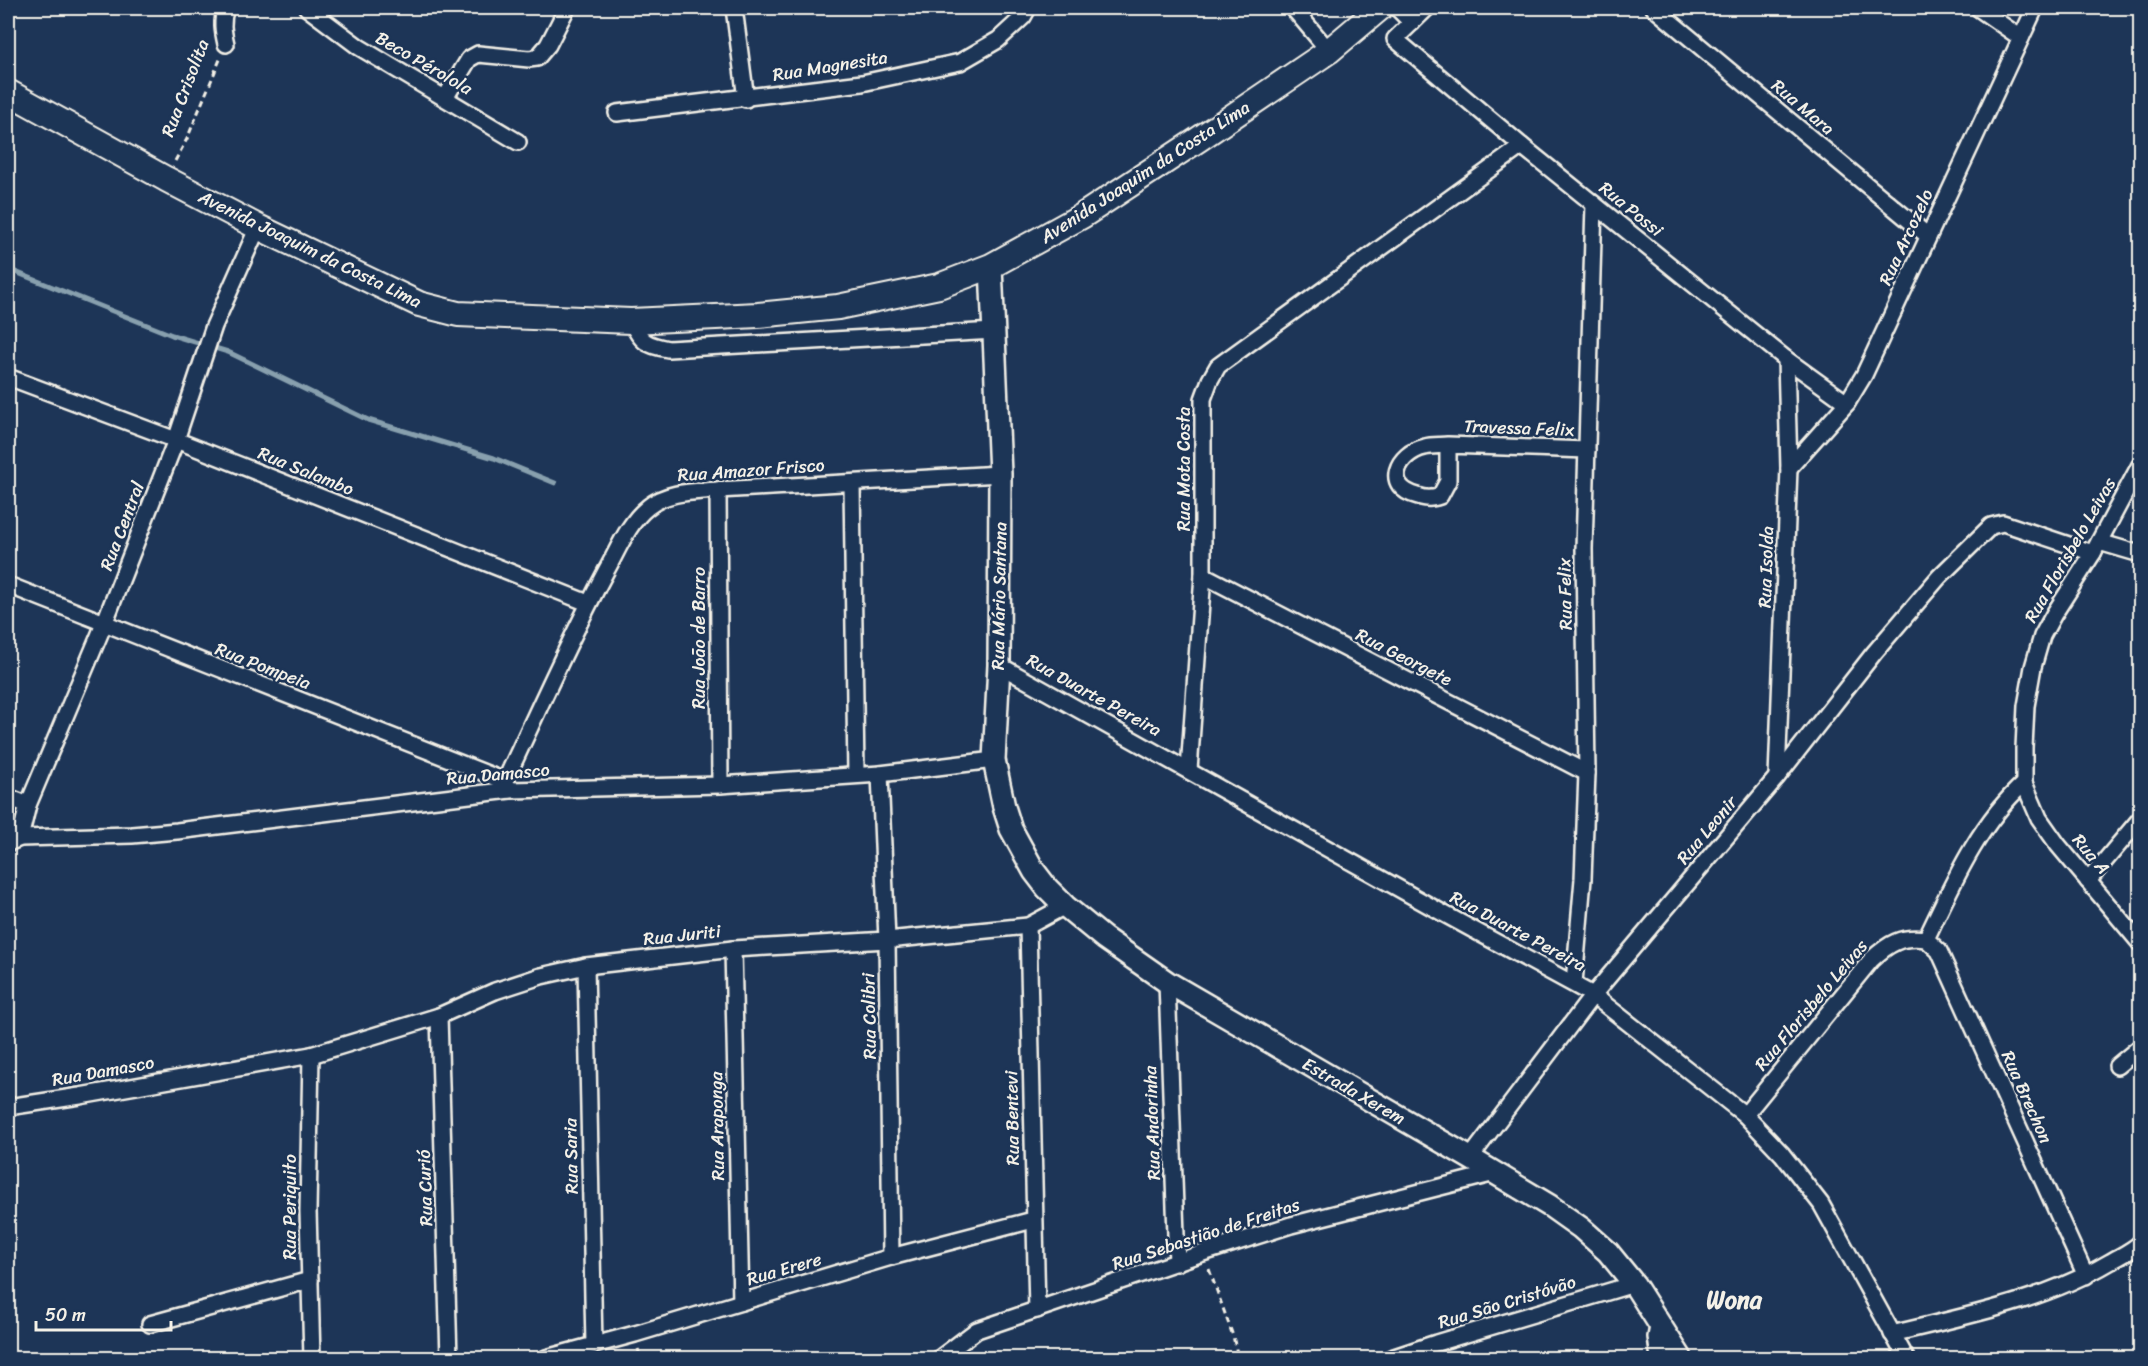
<svg xmlns="http://www.w3.org/2000/svg" width="2148" height="1366" viewBox="0 0 2148 1366" font-family="Sriracha,sans-serif">
<rect width="100%" height="100%" fill="#1d3557"/>
<filter id="ink" filterUnits="userSpaceOnUse"><feTurbulence type="fractalNoise" baseFrequency=".0167" numOctaves="2"/><feDisplacementMap in="SourceGraphic" scale="12" xChannelSelector="R" yChannelSelector="G"/><feConvolveMatrix kernelMatrix="1 2 1 2 8 2 1 2 1" color-interpolation-filters="sRGB"/></filter>
<g filter="url(#ink)">
<g fill="none" stroke-linecap="round" stroke-linejoin="round">
<path stroke="#88a0ae" stroke-width="5" d="M8,269L172,335L228,352L368,420L494,458L555,483"/>
<g stroke="#f4f1e8" stroke-width="20">
<g id="street">
<path d="M307,8L359,47L518,142"/>
<path d="M734,8L746,99"/>
<path d="M1293,8L1329,51"/>
<path d="M1397,8L1412,23"/>
<path d="M1427,8L1395,39L1522,146L1786,359L1847,403"/>
<path d="M1654,8L1928,236"/>
<path d="M1978,8L2021,38"/>
<path d="M226,44C223,31 221,21 226,8"/>
<path d="M445,98L469,59L478,54L529,59L537,58L548,45L567,8"/>
<path d="M617,113L862,83L960,62L998,40L1023,17L1028,8"/>
<path d="M631,321C641,342 646,345 668,349L995,331"/>
<path d="M8,377L176,440L588,603"/>
<path d="M1448,445V481L1440,496C1431,499 1427,499 1418,496C1382,487 1397,453 1425,447C1432,445 1441,446 1448,445L1587,450"/>
<path d="M2140,465L2093,553L2054,614L2042,636L2033,667L2026,706L2024,748V783L2039,818L2058,845L2140,943"/>
<path d="M1789,468L1847,403L1864,375L2035,8"/>
<path d="M852,483L856,775"/>
<path d="M718,490L720,785"/>
<path d="M2099,542L2140,554"/>
<path d="M1203,575L1587,773"/>
<path d="M8,585L505,781"/>
<path d="M999,665L1448,916L1593,995L1745,1115L1782,1154L1821,1204L1906,1358"/>
<path d="M1189,770L1203,575V399L1210,380L1218,366L1522,146"/>
<path d="M880,774L887,940L891,1257"/>
<path d="M1777,777L1789,468L1786,359"/>
<path d="M510,790L505,781C538,711 569,640 606,571C618,550 628,523 648,507C667,491 694,492 718,490L1000,474"/>
<path d="M8,797L28,805"/>
<path d="M20,838L28,805L104,624L176,440L214,326L258,227"/>
<path d="M8,843L20,838L132,835L177,831L510,790L720,785L880,774L994,760"/>
<path d="M2088,881L2140,819"/>
<path d="M1028,926L1037,1310"/>
<path d="M1926,939L1939,951L2086,1276"/>
<path d="M733,949L741,1302"/>
<path d="M586,966L594,1345"/>
<path d="M1167,982L1177,1263"/>
<path d="M1574,983L1583,879L1587,773L1584,549L1594,204"/>
<path d="M439,1016L449,1358"/>
<path d="M311,1055L308,1211L312,1358"/>
<path d="M2117,1066L2140,1047"/>
<path d="M8,1107L80,1096L311,1055L439,1016L495,991L541,976L586,966L733,949L887,940L1028,926L1065,906"/>
<path d="M1745,1115L1871,960C1889,943 1901,936 1926,939C1953,883 1978,825 2024,783"/>
<path d="M1470,1158L1593,995L1777,777L1874,653L1939,577L1991,526L2003,523L2093,553"/>
<path d="M150,1324L310,1280"/>
<path d="M1892,1334C1965,1316 2044,1301 2110,1262C2120,1256 2132,1251 2140,1243"/>
<path d="M546,1358L635,1334L891,1257L1033,1220"/>
<path d="M940,1358L977,1330L1203,1253L1291,1225L1495,1173"/>
<path d="M1391,1358L1436,1343L1634,1284"/>
<path d="M1659,1358L1656,1337L1659,1322"/>
</g>
</g>
<g stroke="#f4f1e8" stroke-width="26">
<path id="secondary" d="M991,266L1000,474L999,665L994,760L1004,807L1011,829L1034,871L1047,888L1065,906L1104,938L1167,982L1470,1158L1550,1206L1581,1228L1608,1252L1634,1284L1681,1358"/>
</g>
<g stroke="#f4f1e8" stroke-width="28">
<path id="primary" d="M8,92L166,179L258,227L419,304L458,314L631,321L758,315L838,307L939,286L991,266L1082,216L1199,139L1329,51L1380,8"/>
</g>
<g stroke="#f4f1e8" stroke-width="3" stroke-dasharray="6 4.5" stroke-linecap="butt">
<path d="M175,161L187,139L221,57"/>
<path d="M1209,1269L1233,1336L1238,1358"/>
<path d="M638,1349L641,1358"/>
</g>
<use href="#street" stroke="#1d3557" stroke-width="15"/>
<use href="#secondary" stroke="#1d3557" stroke-width="21"/>
<use href="#primary" stroke="#1d3557" stroke-width="24"/>
</g>
</g>
<g text-anchor="middle" dominant-baseline="central" stroke-width="5" stroke-linejoin="round" paint-order="stroke">
<g font-size="18" fill="#f4f1e8" stroke="#1d3557">
<text transform="translate(424 63) rotate(30)">Beco Pérolola</text>
<text transform="translate(830 66) rotate(-9)">Rua Magnesita</text>
<text transform="translate(185 88) rotate(-69)">Rua Crisolita</text>
<text transform="translate(1803 107) rotate(40)">Rua Mara</text>
<text transform="translate(1145 172) rotate(-33)">Avenida Joaquim da Costa Lima</text>
<text transform="translate(1631 209) rotate(39)">Rua Possi</text>
<text transform="translate(1906 237) rotate(-65)">Rua Arcozelo</text>
<text transform="translate(310 249) rotate(26)">Avenida Joaquim da Costa Lima</text>
<text transform="translate(1519 428) rotate(2)">Travessa Felix</text>
<text transform="translate(1184 469) rotate(-90)">Rua Mota Costa</text>
<text transform="translate(751 470) rotate(-4)">Rua Amazor Frisco</text>
<text transform="translate(306 471) rotate(22)">Rua Salambo</text>
<text transform="translate(122 526) rotate(-69)">Rua Central</text>
<text transform="translate(2070 550) rotate(-60)">Rua Florisbelo Leivas</text>
<text transform="translate(1766 567) rotate(-88)">Rua Isolda</text>
<text transform="translate(1565 594) rotate(-91)">Rua Felix</text>
<text transform="translate(999 596) rotate(-89)">Rua Mário Santana</text>
<text transform="translate(699 638) rotate(-90)">Rua Joāo de Barro</text>
<text transform="translate(1404 657) rotate(27)">Rua Georgete</text>
<text transform="translate(263 666) rotate(21)">Rua Pompeia</text>
<text transform="translate(1094 695) rotate(29)">Rua Duarte Pereira</text>
<text transform="translate(498 774) rotate(-5)">Rua Damasco</text>
<text transform="translate(1707 830) rotate(-50)">Rua Leonir</text>
<text transform="translate(2091 854) rotate(50)">Rua A</text>
<text transform="translate(1518 931) rotate(28)">Rua Duarte Pereira</text>
<text transform="translate(682 935) rotate(-6)">Rua Juriti</text>
<text transform="translate(1811 1005) rotate(-50)">Rua Florisbelo Leivas</text>
<text transform="translate(869 1016) rotate(-91)">Rua Colibri</text>
<text transform="translate(103 1071) rotate(-10)">Rua Damasco</text>
<text transform="translate(1354 1091) rotate(30)">Estrada Xerem</text>
<text transform="translate(2027 1097) rotate(66)">Rua Brechon</text>
<text transform="translate(1012 1118) rotate(-91)">Rua Bentevi</text>
<text transform="translate(1152 1123) rotate(-92)">Rua Andorinha</text>
<text transform="translate(717 1126) rotate(-91)">Rua Araponga</text>
<text transform="translate(571 1156) rotate(-91)">Rua Saria</text>
<text transform="translate(425 1188) rotate(-92)">Rua Curió</text>
<text transform="translate(290 1207) rotate(-90)">Rua Periquito</text>
<text transform="translate(1206 1234) rotate(-18)">Rua Sebastião de Freitas</text>
<text transform="translate(784 1269) rotate(-16)">Rua Erere</text>
<text transform="translate(1507 1302) rotate(-17)">Rua São Cristóvão</text>
</g>
<g font-size="24" font-weight="bold" fill="#f4f1e8" stroke="#1d3557">
<text x="1734" y="1300">Wona</text>
</g>
</g>
<rect width="2148" height="1366" fill="none" stroke="#1d3557" stroke-width="30"/>
<rect x="15" y="15" width="2118" height="1336" fill="none" stroke="#f4f1e8" stroke-width="2" filter="url(#ink)"/>
<path d="M36 1321v9h135v-9" fill="none" stroke="#f4f1e8" stroke-width="3"/>
<text x="45" y="1321" font-size="18" fill="#f4f1e8" stroke="#1d3557" stroke-width="4.5" paint-order="stroke">50 m</text>
</svg>
